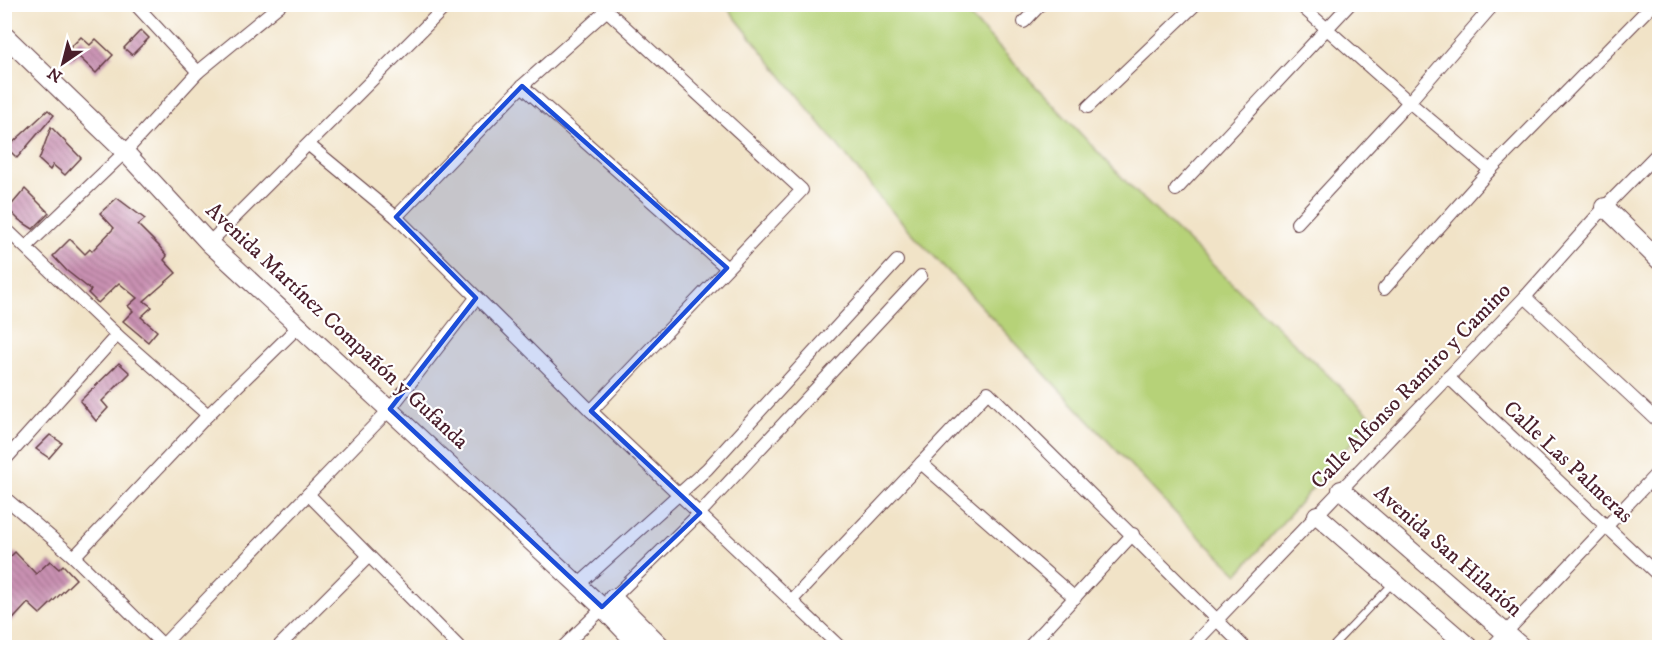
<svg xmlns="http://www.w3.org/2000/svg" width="1664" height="652" viewBox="0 0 1664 652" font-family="'IM FELL DW Pica',serif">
<defs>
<pattern id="building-back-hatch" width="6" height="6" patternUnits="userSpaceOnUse" patternTransform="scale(1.5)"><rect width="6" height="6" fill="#c991b2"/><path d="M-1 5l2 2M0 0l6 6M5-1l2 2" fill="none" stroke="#a57691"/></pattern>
</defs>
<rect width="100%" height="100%" fill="#fff"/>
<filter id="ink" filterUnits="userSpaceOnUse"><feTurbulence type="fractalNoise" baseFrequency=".0167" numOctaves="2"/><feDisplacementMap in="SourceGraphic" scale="12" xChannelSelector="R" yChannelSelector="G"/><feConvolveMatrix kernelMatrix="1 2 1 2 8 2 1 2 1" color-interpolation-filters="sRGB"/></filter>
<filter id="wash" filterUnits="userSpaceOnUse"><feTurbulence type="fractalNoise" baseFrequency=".008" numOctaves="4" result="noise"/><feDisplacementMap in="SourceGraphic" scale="24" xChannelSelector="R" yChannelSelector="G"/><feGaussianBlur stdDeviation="1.35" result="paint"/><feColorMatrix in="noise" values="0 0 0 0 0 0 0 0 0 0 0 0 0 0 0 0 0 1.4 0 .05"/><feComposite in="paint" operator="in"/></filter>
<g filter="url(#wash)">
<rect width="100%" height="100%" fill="#f1e3c7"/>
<path fill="#b6d278" stroke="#807852" stroke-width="1.5" d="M725,5H959L1132,188L1373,418L1238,574L1182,520L884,203Z"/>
<g id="blocks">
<g fill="url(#building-back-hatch)">
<path d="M141,30L149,38L132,55L124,48Z"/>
<path d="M81,37L90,45L96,39L113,55L96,73L78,56L72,62L64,54Z"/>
<path d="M48,110L54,115L17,158L7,148Z"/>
<path d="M51,127L81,158L65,175L53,165L50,170L39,160Z"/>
<path d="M25,189L49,213L33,229L19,220L8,209Z"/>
<path d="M117,198L145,219L138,225L159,246L167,256L164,260L176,273L144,301L152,307L141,317L157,331L148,342L123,321L133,311L128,306L137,298L119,283L98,303L88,293L91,290L67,271L53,256L70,239L85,254L90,249L92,251L114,228L100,213Z"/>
<path d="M119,363L130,373L102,401L108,408L96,421L80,401Z"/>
<path d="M50,435L62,443L49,458L36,449Z"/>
<path d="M15,552L36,574L50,561L59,569L63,565L76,579L40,614L28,603L4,629V563Z"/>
</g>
</g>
</g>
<g filter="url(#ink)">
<use href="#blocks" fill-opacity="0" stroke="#633c42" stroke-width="1.5"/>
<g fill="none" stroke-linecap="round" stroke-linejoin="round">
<g stroke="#633c42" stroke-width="8">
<path id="lane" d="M1331,648L1393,583"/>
</g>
<g stroke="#633c42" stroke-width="14">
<g id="street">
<path d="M135,4L198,72"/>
<path d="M1299,4L1409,102L1490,170"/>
<path d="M1024,22L1041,4"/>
<path d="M522,86L727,268"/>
<path d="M1088,107L1196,4"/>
<path d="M309,145L396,217L591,411L841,648"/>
<path d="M1176,190L1350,4"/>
<path d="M396,217L522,86L606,11"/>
<path d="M1297,223L1409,102L1494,4"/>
<path d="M4,227L117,335L208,415"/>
<path d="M209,243L448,4"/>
<path d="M26,247L125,152L198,72L281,4"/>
<path d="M1384,289L1490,170L1653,4"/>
<path d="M1525,297L1660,423"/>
<path d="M1448,377L1660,577"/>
<path d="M591,411L802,190L600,4"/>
<path d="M4,461L117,335"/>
<path d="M921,463L1075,598"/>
<path d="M308,494L460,648"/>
<path d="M4,497L74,557L166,648"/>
<path d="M74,557L208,415L298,327"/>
<path d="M578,585L707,469L897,261"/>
<path d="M792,600L988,392L1245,648"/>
<path d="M160,648L390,409L476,298"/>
<path d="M277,648L369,556"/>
<path d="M562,648L700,513L921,276"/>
<path d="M1028,648L1133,534"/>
<path d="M1190,648L1525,297L1605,207L1660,151"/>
<path d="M1491,648L1660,470"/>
</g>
</g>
<g stroke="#633c42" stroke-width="20">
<g id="secondary">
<path d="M4,35L125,152L209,243L602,607L641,648"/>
<path d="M1605,207L1660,261"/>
<path d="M1341,490L1523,648"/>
<path d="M1317,515L1470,648"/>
<path d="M613,598L663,648"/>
</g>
</g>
<use href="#lane" stroke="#fff" stroke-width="6"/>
<use href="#street" stroke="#fff" stroke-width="12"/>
<use href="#secondary" stroke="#fff" stroke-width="18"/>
</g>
</g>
<path fill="#1d4ed8" fill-opacity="0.2" stroke="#1d4ed8" stroke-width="4.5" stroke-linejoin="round" d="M522,86L727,268L591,411L700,513L602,607L390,409L476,298L396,217Z"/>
<g text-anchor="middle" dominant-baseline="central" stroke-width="4.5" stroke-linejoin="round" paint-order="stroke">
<g font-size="22" fill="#4a1f2b" stroke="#fff">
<text transform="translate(337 326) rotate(43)">Avenida Martínez Compañón y Gufanda</text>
<text transform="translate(1411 386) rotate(-46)">Calle Alfonso Ramiro y Camino</text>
<text transform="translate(1568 462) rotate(43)">Calle Las Palmeras</text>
<text transform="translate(1448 551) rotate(41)">Avenida San Hilarión</text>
</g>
</g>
<rect width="1664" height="652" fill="none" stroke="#fff" stroke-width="24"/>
<g transform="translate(63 63) rotate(215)" stroke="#ffffff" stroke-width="4.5" paint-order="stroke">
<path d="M0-4.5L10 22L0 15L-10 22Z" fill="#4a1f2b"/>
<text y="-9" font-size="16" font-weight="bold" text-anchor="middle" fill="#4a1f2b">N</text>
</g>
</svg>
